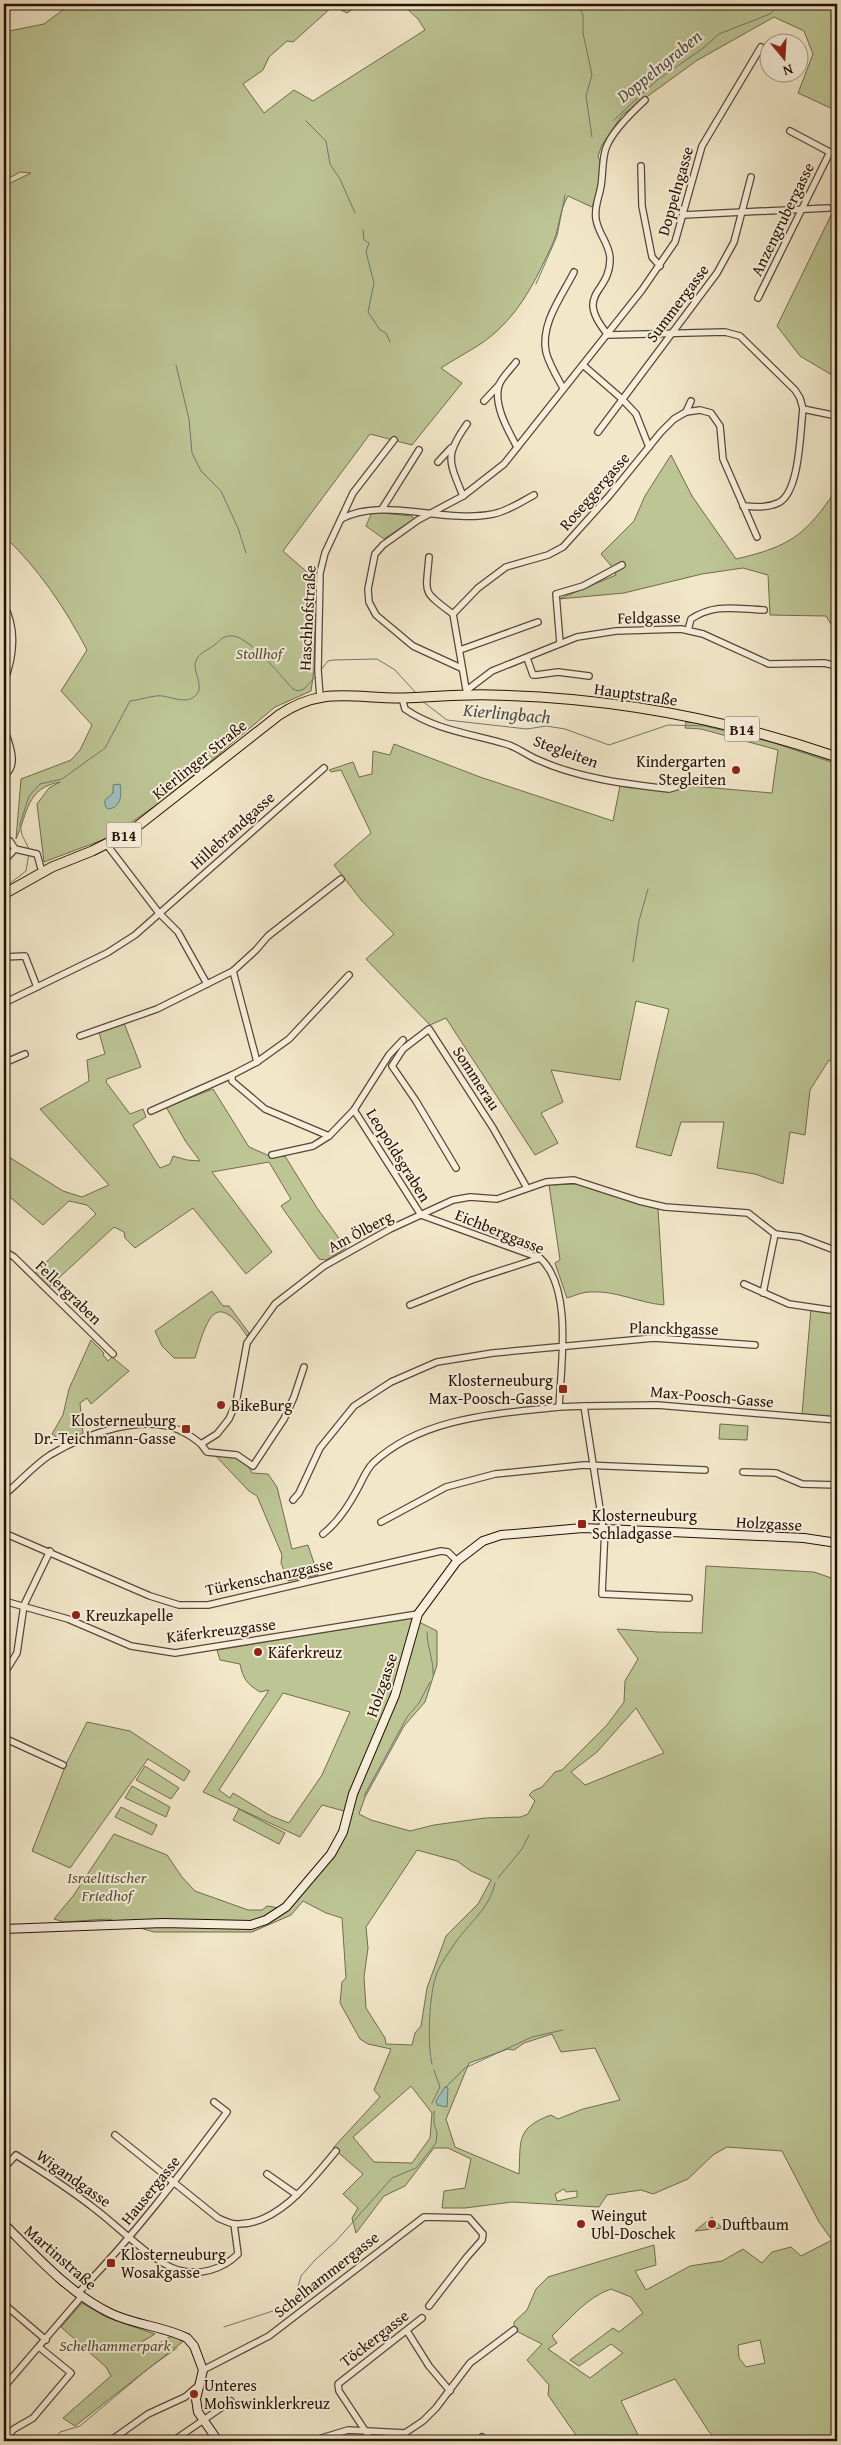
<svg xmlns="http://www.w3.org/2000/svg" width="841" height="2445" viewBox="0 0 841 2445" font-family="'Gentium Book Plus',serif">
<rect width="100%" height="100%" fill="#f2e7c9"/>
<filter id="stains"><feTurbulence type="fractalNoise" baseFrequency=".004" numOctaves="4"/><feColorMatrix values="0 0 0 0 .2 0 0 0 0 .09 0 0 0 0 .02 0 0 0 .5 -.17"/></filter>
<radialGradient id="worn" r=".72"><stop offset=".6" stop-color="#630" stop-opacity="0"/><stop offset="1" stop-color="#630" stop-opacity=".3"/></radialGradient>
<g fill="#bdc595" stroke="#716b4d" fill-rule="evenodd">
<path d="M71,4H360L347,13L333,6L293,42L287,41L269,57L263,70L243,84L264,113L294,90L313,101L425,30L418,19L402,4H837V111L798,93L813,54L804,31L774,17L696,61L622,115L602,145L598,156C605,173 598,190 592,207L568,196C559,211 560,227 553,243C538,275 524,306 498,330C483,345 459,356 441,368L462,383L412,445L370,434L283,551L316,580L314,670L311,691L275,707L168,797L110,837L44,862L37,804L49,788L60,782C26,788 28,813 16,839L21,779L71,760L80,750L92,725L61,691L87,650C65,608 39,569 4,536V186L31,173L20,172L4,181V32L44,24Z"/>
<path d="M837,203V378L800,356L777,326Z"/>
<path d="M671,455L692,496L736,559C792,546 805,535 837,489V634L826,616L770,615L768,575L743,568L702,574L624,593L559,599L616,575L613,568L601,554L634,521L645,496Z"/>
<path d="M372,512L412,516L414,519L384,539L366,526Z"/>
<path d="M686,722L702,723L793,747L837,762V1065L829,1060L810,1090L805,1135L790,1132L783,1184L755,1174L717,1168L724,1122H681L671,1156L636,1147L669,1009L636,1001L620,1080L551,1070L563,1102L541,1113L558,1143L535,1155L446,1018L430,1025L366,959L394,934L362,901L334,865L371,833L341,770L331,772L329,770L353,762L359,777L372,774L373,751L390,755L394,744L480,777L613,821L620,786L671,791L680,785L772,793L778,750L701,729L685,728Z"/>
<path d="M124,1023L141,1067L107,1079L106,1082L130,1114L143,1109L146,1117L133,1125L160,1168L170,1164L173,1156L187,1160L200,1161L186,1142L166,1107L213,1089L249,1147L272,1157L285,1156L317,1208L346,1248L326,1260L319,1259L281,1206L291,1199L269,1162L212,1172L272,1252L246,1274L193,1208L135,1248L125,1238L124,1232L114,1227L49,1287L34,1274L96,1214L87,1205L69,1201L43,1225L4,1192V1161L9,1157L63,1191L82,1197L109,1185L40,1109L89,1081L87,1060L105,1054L99,1032Z"/>
<path d="M577,1184L658,1209L664,1305C639,1303 615,1290 590,1292C582,1292 574,1296 567,1298L555,1263L560,1260L549,1185Z"/>
<path d="M212,1291L223,1306H229L249,1333L247,1336C215,1287 206,1322 195,1358H174L162,1346L155,1331Z"/>
<path d="M811,1308L837,1314V1417L802,1414Z"/>
<path d="M91,1340L104,1353L103,1355L108,1361L112,1357L129,1371L91,1404L87,1398L80,1403L83,1433C71,1439 64,1443 52,1434L63,1415L69,1389Z"/>
<path d="M720,1424L748,1426L747,1440L719,1439Z"/>
<path d="M210,1450C232,1450 242,1452 252,1473L268,1474L277,1487L292,1549L308,1545L318,1575L288,1581L281,1563L282,1555L257,1496L249,1491Z"/>
<path d="M706,1566L814,1572L837,1580V2441H719L709,2432L675,2379L621,2401L639,2437L647,2438V2441H580L548,2395L549,2385L527,2360L542,2344L514,2330V2322L527,2310L536,2289L548,2277L654,2245L656,2265L635,2271L646,2290L690,2266L722,2261L743,2249L762,2263L772,2252L791,2247L801,2256L832,2240L819,2222L782,2151L727,2147L713,2155L688,2179L653,2194L641,2190L607,2195L599,2207L512,2202L465,2208H442L444,2191L465,2188L471,2159L448,2148H434L405,2186L384,2196L356,2233L352,2218L358,2208L343,2194L363,2174L333,2148L380,2097L374,2090L391,2049L368,2044L360,2039L340,2003L342,1982L346,1978L342,1918L326,1913L303,1901L291,1915L252,1932H154L108,1919L64,1922L54,1919L73,1896L114,1834L167,1855L182,1877L195,1891L248,1910H262L267,1906L287,1909L335,1855L350,1819L344,1811L322,1805L300,1837L203,1792L269,1690L260,1692C247,1684 243,1679 240,1664L220,1660L217,1650L411,1618L437,1631V1665L425,1702L404,1726L365,1797L359,1814L371,1820L410,1831L434,1825L485,1818L521,1817L528,1814L535,1801L529,1795L533,1791L542,1787L555,1772L562,1770L607,1725L624,1702L625,1681L638,1659L617,1629L658,1632L702,1633ZM283,1693L350,1712L322,1775L289,1823L271,1816L233,1793L230,1798L219,1790ZM636,1708L664,1753L585,1785L571,1772L597,1752ZM417,1850L457,1861L471,1871L491,1880L478,1904L446,1936L427,1988L421,2026L415,2033L412,2045L386,2044L385,2038L366,2008L364,1977L368,1948L366,1927ZM552,2034L561,2052L595,2048L620,2100L583,2109L558,2119L551,2115C515,2128 521,2142 519,2174L455,2147L446,2119L469,2063L508,2049L514,2050L524,2043ZM411,2086L432,2113L430,2138L412,2163L374,2162L353,2137ZM564,2189L566,2192L577,2191V2197L557,2201L555,2194ZM611,2289L631,2297L643,2313L619,2332L613,2328L570,2360L579,2366L611,2344L623,2353L590,2378L548,2349L557,2343L552,2336C570,2319 587,2297 611,2289ZM760,2340L765,2363L746,2367L739,2358L738,2345Z"/>
<path d="M87,1722L130,1731L190,1771L184,1781L148,1759L70,1868L32,1851L67,1762Z"/>
<path d="M145,1766L179,1788L171,1799L136,1780Z"/>
<path d="M132,1786L170,1807L166,1817L125,1798Z"/>
<path d="M121,1807L157,1825L152,1835L115,1817Z"/>
<path d="M239,1809L285,1833L279,1844L233,1820Z"/>
<path d="M712,2217L722,2228L695,2231Z"/>
<path d="M82,2303L106,2317L155,2334L138,2344L142,2353L171,2336L185,2340L75,2426L63,2418L111,2376L106,2367L61,2327Z"/>
</g>
<g fill="#9cbfbb" stroke="#6c7972">
<path d="M120,784C122,795 121,808 108,809L105,806V800L113,793V785Z"/>
<path d="M445,2087L448,2088L447,2107L437,2105L436,2101Z"/>
</g>
<g fill="none" stroke-linecap="round" stroke-linejoin="round">
<g stroke="#6c7972" stroke-width="1">
<path d="M578,4L583,15V33L592,75L586,96L592,137"/>
<path d="M614,120L657,80L702,49L719,34L770,14L776,8"/>
<path d="M306,121L326,141L330,164L340,179L355,213"/>
<path d="M363,230L364,240L369,243L366,252L374,283L368,312L380,330L386,333L390,342"/>
<path d="M536,284L557,236L565,195"/>
<path d="M176,365L189,419L192,453L201,471L221,491L238,528L246,553"/>
<path d="M320,671L328,661L333,660L377,659L395,670L417,694"/>
<path d="M422,701L447,720L527,729L546,726L565,729L609,745L668,725L705,726L774,743L837,764"/>
<path d="M29,849L22,835L20,824L29,796L40,784L62,779L105,748L130,701C139,700 147,697 156,696C167,694 183,705 194,697C205,689 195,675 195,665C196,654 206,651 213,646C219,642 221,637 229,636C246,632 281,676 293,689L298,691L304,689L316,676"/>
<path d="M4,888L26,871L29,853"/>
<path d="M633,962L639,921L648,889"/>
<path d="M427,1632C427,1647 434,1661 433,1675"/>
<path d="M364,1796L407,1717L419,1703L430,1682"/>
<path d="M498,1878L522,1849L529,1835"/>
<path d="M432,2064C427,2043 429,1993 437,1973C441,1963 449,1952 455,1943C469,1923 490,1908 495,1883"/>
<path d="M445,2088L465,2068L532,2037L563,2030"/>
<path d="M432,2103L440,2087L434,2070"/>
<path d="M224,2327L288,2306L296,2294L301,2276L315,2260L336,2241L392,2178L416,2168L436,2143L437,2133L434,2123V2111"/>
<path d="M54,2441L60,2432L80,2426L149,2368L177,2348"/>
</g>
<g stroke="#584636" stroke-width="8">
<g id="street">
<path d="M645,100C632,112 612,131 606,148C602,159 603,174 601,186C599,198 594,207 596,219C598,234 610,244 610,259C610,295 573,292 608,335L725,332L740,336L795,390L800,398L803,409C800,432 800,493 778,503C767,508 755,507 743,506"/>
<path d="M790,131L837,156"/>
<path d="M641,166L642,206L652,257L660,266"/>
<path d="M683,215L828,208"/>
<path d="M758,298L830,152"/>
<path d="M516,362C511,369 502,377 499,385C493,405 508,430 517,447"/>
<path d="M583,365L622,399L636,414L649,447"/>
<path d="M563,388C557,377 549,364 546,352C540,324 562,296 574,272"/>
<path d="M484,401L499,385"/>
<path d="M803,409L837,416"/>
<path d="M686,412L691,401"/>
<path d="M598,432L717,273L734,242L751,177"/>
<path d="M438,462L451,448"/>
<path d="M463,496C449,461 444,456 467,424"/>
<path d="M382,509L419,450"/>
<path d="M341,519C384,496 443,524 493,514C508,511 521,502 534,495"/>
<path d="M429,557C426,595 421,590 453,614"/>
<path d="M4,605C17,630 14,656 4,682"/>
<path d="M688,630L691,619C715,603 736,609 764,610"/>
<path d="M560,643L556,594L583,586L622,565"/>
<path d="M460,650L538,622"/>
<path d="M527,658L533,675H536L558,672L589,676"/>
<path d="M461,668L413,646L376,615L369,602L368,589L375,554L383,545L418,520L463,496L504,464L642,290L675,242L702,146L761,47"/>
<path d="M467,690L492,671L577,637L616,631L681,629L703,634L769,664L824,663L837,666"/>
<path d="M467,695L453,614L478,588L506,567L548,555L563,547L609,496L661,432L674,419L686,412L700,410L711,413L720,426L723,459L757,537"/>
<path d="M320,697L318,670L320,573L325,553L353,493L394,440"/>
<path d="M402,698L405,709C435,730 472,734 506,744C517,747 525,754 536,759C577,778 625,784 669,789L676,787"/>
<path d="M4,728C8,741 20,766 4,775"/>
<path d="M4,840L10,841L15,849"/>
<path d="M107,845L159,913L178,932L207,984L233,971L257,1062L232,1075V1081L265,1109L329,1136L354,1110L421,1215"/>
<path d="M4,861L15,849L37,854L42,872"/>
<path d="M4,957L25,956L37,987"/>
<path d="M233,971L256,950L268,936L341,879"/>
<path d="M4,1003L107,953L135,935L324,768"/>
<path d="M80,1036L157,1009L207,984"/>
<path d="M257,1062L289,1039L349,975"/>
<path d="M4,1063L25,1054"/>
<path d="M354,1110L389,1055L403,1040"/>
<path d="M151,1111L232,1075"/>
<path d="M272,1155L313,1146L329,1136"/>
<path d="M456,1168L416,1101L392,1066L403,1049L429,1029L493,1128L527,1188"/>
<path d="M421,1215L540,1258C573,1288 561,1366 559,1407L584,1406L603,1528"/>
<path d="M4,1251L14,1257L113,1354"/>
<path d="M744,1284L789,1304L837,1311"/>
<path d="M763,1293L775,1234"/>
<path d="M410,1305L472,1280L540,1258"/>
<path d="M584,1406L657,1405L837,1420"/>
<path d="M201,1444L207,1452L237,1455L253,1466L284,1419L294,1397L304,1367"/>
<path d="M743,1472L776,1473L802,1484L837,1485"/>
<path d="M4,1495C19,1483 33,1466 50,1455C85,1434 147,1411 185,1433C191,1436 196,1440 201,1444L217,1434L229,1419L236,1403L247,1343L275,1304L324,1266L390,1229L453,1200L470,1197L497,1199L546,1182L574,1180L639,1201L665,1207L748,1213L775,1234L800,1237L837,1251"/>
<path d="M293,1500L299,1493L320,1448L354,1406L391,1382L437,1362L493,1353L654,1338L755,1345"/>
<path d="M381,1522L446,1487L495,1474L584,1465L705,1470"/>
<path d="M605,1528L602,1594L689,1598"/>
<path d="M4,1533L150,1596L179,1605H208L441,1551L448,1552L457,1561"/>
<path d="M323,1534C338,1522 348,1507 357,1490C362,1481 366,1470 373,1463C422,1417 496,1414 559,1407"/>
<path d="M4,1601L68,1619L131,1646L175,1653L418,1614"/>
<path d="M4,1674L17,1653L24,1605L50,1551"/>
<path d="M4,1738L63,1765"/>
<path d="M115,2135L218,2218C223,2220 230,2224 236,2224C277,2226 312,2180 336,2151"/>
<path d="M4,2168L16,2155C43,2172 70,2189 95,2209C118,2226 152,2262 178,2270C199,2276 222,2270 238,2254L234,2224"/>
<path d="M267,2174L297,2195"/>
<path d="M78,2293C133,2237 180,2175 227,2112L214,2102"/>
<path d="M4,2304L46,2340"/>
<path d="M407,2331L429,2366L450,2391"/>
<path d="M203,2370L269,2336L424,2217L469,2218L483,2234L482,2240L467,2257L429,2306"/>
<path d="M4,2387L82,2296"/>
<path d="M4,2439L14,2429L33,2418L71,2373L39,2347"/>
<path d="M110,2441L148,2414L185,2397L199,2385"/>
<path d="M173,2441L231,2401"/>
<path d="M312,2441L348,2430L405,2433L423,2421L436,2408L470,2363L514,2330"/>
<path d="M372,2441L339,2391L338,2384L422,2318"/>
<path d="M478,2441L482,2437"/>
</g>
</g>
<g stroke="#251105" stroke-width="10">
<g id="secondary">
<path d="M4,1929L163,1923L251,1925L266,1920L286,1907L331,1854L343,1832L353,1794L395,1695L418,1614L457,1561L483,1541L501,1535L583,1528L804,1538L837,1543"/>
<path d="M4,2224C36,2256 69,2293 110,2313C134,2325 163,2326 187,2338L194,2346L203,2370L196,2399L198,2412L218,2441"/>
</g>
</g>
<g stroke="#251105" stroke-width="11">
<path id="primary" d="M4,894L52,867L92,851L130,832L279,715C324,685 355,699 404,698C433,697 462,694 491,695C608,697 726,719 837,757"/>
</g>
<use href="#street" stroke="#f7efdc" stroke-width="5.5"/>
<use href="#secondary" stroke="#f7efdc" stroke-width="8"/>
<use href="#primary" stroke="#f2e7c9" stroke-width="9"/>
</g>
<g fill="#8f2418" stroke="#f7efdc" stroke-width="2">
<circle cx="736" cy="770" r="5"/>
<rect x="558" y="1384" width="10" height="10" rx="2.5"/>
<circle cx="221" cy="1405" r="5"/>
<rect x="181" y="1424" width="10" height="10" rx="2.5"/>
<rect x="577" y="1519" width="10" height="10" rx="2.5"/>
<circle cx="76" cy="1615" r="5"/>
<circle cx="258" cy="1652" r="5"/>
<circle cx="581" cy="2224" r="5"/>
<circle cx="712" cy="2224" r="5"/>
<rect x="106" y="2258" width="10" height="10" rx="2.5"/>
<circle cx="194" cy="2394" r="5"/>
</g>
<g text-anchor="middle" dominant-baseline="central" stroke-width="4" stroke-linejoin="round" paint-order="stroke">
<g fill="#f7efdc" stroke="#645446" stroke-width="1">
<rect x="724.5" y="716.5" width="35" height="25" rx="4"/>
<rect x="106.5" y="822.5" width="35" height="25" rx="4"/>
</g>
<g font-size="15" font-weight="bold" fill="#251105">
<text x="742" y="729">B14</text>
<text x="124" y="835">B14</text>
</g>
<g font-size="16" fill="#251105" stroke="#f7efdc">
<text transform="translate(675 191) rotate(-74)">Doppelngasse</text>
<text transform="translate(782 219) rotate(-64)">Anzengrubergasse</text>
<text transform="translate(677 303) rotate(-53)">Summergasse</text>
<text transform="translate(594 491) rotate(-49)">Roseggergasse</text>
<text transform="translate(649 617) rotate(-1)">Feldgasse</text>
<text transform="translate(307 618) rotate(-87)">Haschhofstraße</text>
<text transform="translate(636 694) rotate(8)">Hauptstraße</text>
<text transform="translate(566 751) rotate(20)">Stegleiten</text>
<text transform="translate(199 759) rotate(-39)">Kierlinger Straße</text>
<text transform="translate(232 830) rotate(-42)">Hillebrandgasse</text>
<text transform="translate(477 1078) rotate(57)">Sommerau</text>
<text transform="translate(399 1155) rotate(58)">Leopoldsgraben</text>
<text transform="translate(360 1231) rotate(-28)">Am Ölberg</text>
<text transform="translate(500 1231) rotate(22)">Eichberggasse</text>
<text transform="translate(69 1292) rotate(44)">Fellergraben</text>
<text transform="translate(674 1328) rotate(1)">Planckhgasse</text>
<text transform="translate(712 1396) rotate(5)">Max-Poosch-Gasse</text>
<text transform="translate(769 1523) rotate(3)">Holzgasse</text>
<text transform="translate(269 1576) rotate(-12)">Türkenschanzgasse</text>
<text transform="translate(221 1630) rotate(-7)">Käferkreuzgasse</text>
<text transform="translate(381 1685) rotate(-71)">Holzgasse</text>
<text transform="translate(74 2178) rotate(35)">Wigandgasse</text>
<text transform="translate(150 2190) rotate(-51)">Hausergasse</text>
<text transform="translate(61 2257) rotate(41)">Martinstraße</text>
<text transform="translate(326 2274) rotate(-38)">Schelhammergasse</text>
<text transform="translate(374 2338) rotate(-38)">Töckergasse</text>
</g>
<g font-size="16" font-style="italic" fill="#5a5037" stroke="#f7efdc">
<text x="259" y="653">Stollhof</text>
<text x="107" y="1877">Israelitischer<tspan x="107" dy="18">Friedhof</tspan></text>
<text x="115" y="2345">Schelhammerpark</text>
</g>
<g font-size="16" fill="#251105" stroke="#f7efdc" text-anchor="start">
<text x="726" y="761" text-anchor="end">Kindergarten<tspan x="726" dy="18">Stegleiten</tspan></text>
<text x="553" y="1380" text-anchor="end">Klosterneuburg<tspan x="553" dy="18">Max-Poosch-Gasse</tspan></text>
<text x="231" y="1405">BikeBurg</text>
<text x="176" y="1420" text-anchor="end">Klosterneuburg<tspan x="176" dy="18">Dr.-Teichmann-Gasse</tspan></text>
<text x="592" y="1515">Klosterneuburg<tspan x="592" dy="18">Schladgasse</tspan></text>
<text x="86" y="1615">Kreuzkapelle</text>
<text x="268" y="1652">Käferkreuz</text>
<text x="591" y="2215">Weingut<tspan x="591" dy="18">Ubl-Doschek</tspan></text>
<text x="722" y="2224">Duftbaum</text>
<text x="121" y="2254">Klosterneuburg<tspan x="121" dy="18">Wosakgasse</tspan></text>
<text x="204" y="2385">Unteres<tspan x="204" dy="18">Mohswinklerkreuz</tspan></text>
</g>
<g font-size="18" font-style="italic" fill="#4f4e45" stroke="#f7efdc">
<text transform="translate(659 66) rotate(-39)">Doppelngraben</text>
<text transform="translate(507 713) rotate(5)">Kierlingbach</text>
</g>
</g>
<rect width="841" height="2445" fill="none" stroke="#f2e7c9" stroke-width="20"/>
<rect x="5" y="5" width="831" height="2435" fill="none" stroke="#251105" stroke-width="2.5"/>
<rect x="10" y="10" width="821" height="2425" fill="none" stroke="#251105"/>
<g transform="translate(784 58) rotate(162)"><circle r="24" fill="#f7efdc" stroke="#a39686"/>
<path d="M0-4L9 19L0 12L-9 19Z" fill="#8f2418"/>
<text y="-8" font-size="14" font-weight="bold" text-anchor="middle" fill="#251105">N</text>
</g>
<rect width="100%" height="100%" filter="url(#stains)"/>
<rect width="100%" height="100%" fill="url(#worn)"/>
</svg>
